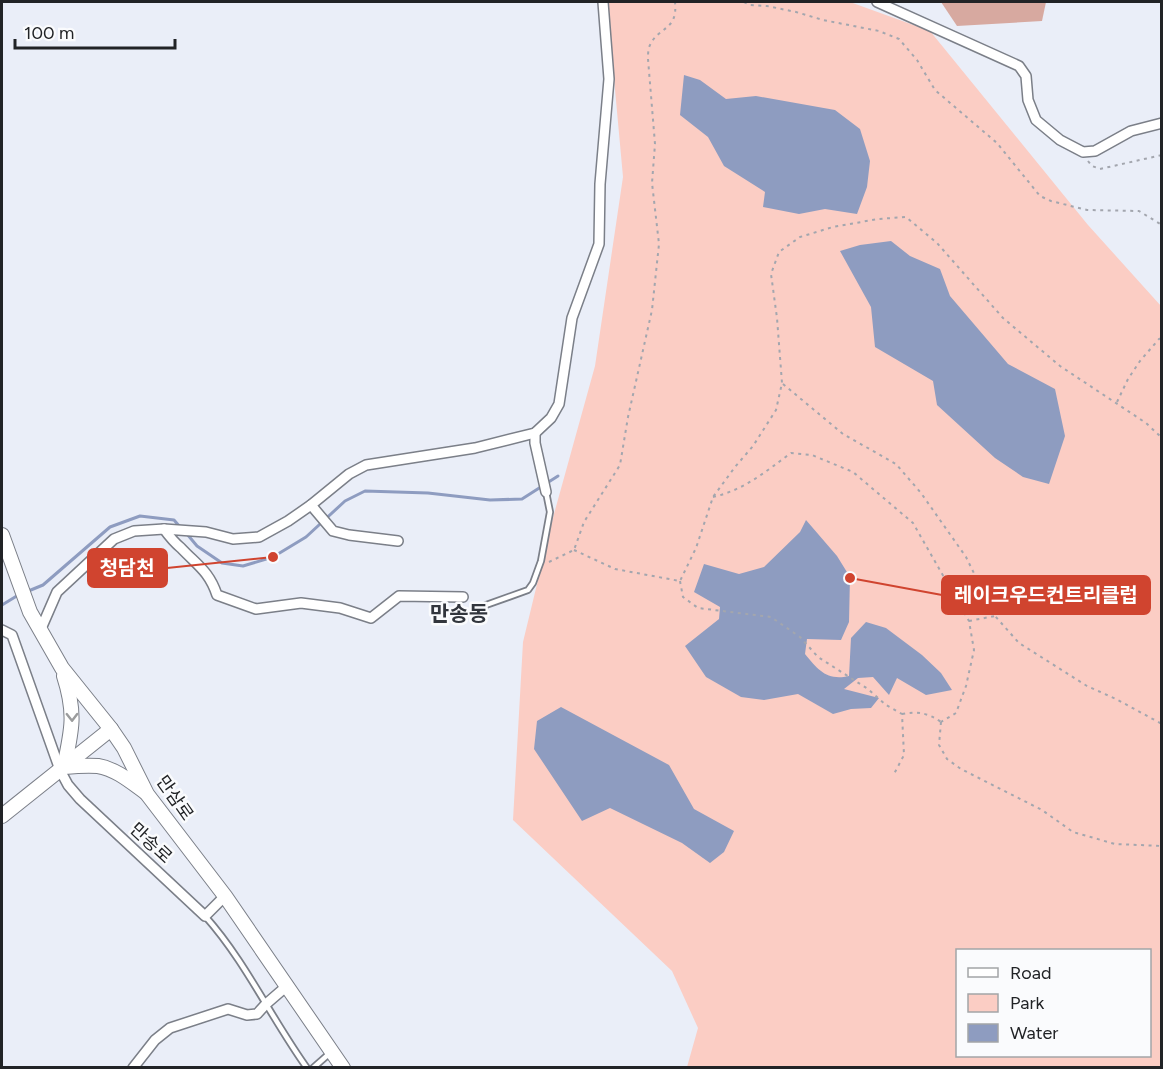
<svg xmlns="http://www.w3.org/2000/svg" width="1163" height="1069" viewBox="0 0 1163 1069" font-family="Figtree,'Noto Sans KR',sans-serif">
<rect width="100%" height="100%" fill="#eaeef8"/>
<path fill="#fbcdc4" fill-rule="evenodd" d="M607,2H850L930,31L1088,225L1161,306V1067H687L698,1028L672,971L513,820L523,642L554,514L595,366L623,177ZM958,950H1150V1056H958Z"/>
<path fill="#d7a9a0" d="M941,2H1046L1042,21L957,26Z"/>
<g fill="#8e9cc0">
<path d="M684,75L700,80L726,99L756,96L835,110L860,129L870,161L867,187L857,214L825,209L799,214L763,207L765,192L724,166L708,137L680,115Z"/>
<path d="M891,241L910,256L940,269L950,296L1008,364L1055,389L1065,436L1049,484L1023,477L995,458L937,405L933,381L875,347L871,307L840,251L860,245Z"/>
<path d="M806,520L837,556L850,577L849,622L841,640L807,639L805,654C818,670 827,681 849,676L851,638L866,622L886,628L922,655L941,673L952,690L926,695L897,678L889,695L873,677L858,678L844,689L879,698L871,708L851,709L833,714L798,694L764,700L741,697L706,677L685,646L719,619L720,607L694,592L704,564L739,574L764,567L800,532Z"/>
<path d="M561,707L669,765L694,809L734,831L724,852L710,863L682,843L610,808L582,821L534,749L537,721Z"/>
</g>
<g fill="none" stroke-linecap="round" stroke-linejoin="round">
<g stroke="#8e9cc0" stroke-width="3">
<path d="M187,534L197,546L222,563L243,566L273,557L306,537L345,501L365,491L428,493L490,500L522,499L558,476"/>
<path d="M26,592L43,585L110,527L140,516L174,520L180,527"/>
<path d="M2,605L20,594"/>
</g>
<g stroke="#7b7f88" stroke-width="8">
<g id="lane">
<path d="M486,605L528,590L533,583L541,561L550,512L546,492"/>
<path d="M205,916C246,962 271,1018 307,1068"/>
<path d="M313,1068L330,1053"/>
</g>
</g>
<g stroke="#7b7f88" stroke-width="12">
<g id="street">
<path d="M877,2L1019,66L1026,76L1028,100L1036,120L1060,140L1083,152L1095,151L1131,131L1162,123"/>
<path d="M535,433V443L546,492"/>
<path d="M311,505L333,531L349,535L398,541"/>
<path d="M164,529C169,536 175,543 181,548C197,565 209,571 217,595L256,609L301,603L340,608L371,618L399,596L463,597"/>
<path d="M2,630L12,635L60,770L68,785L80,799L205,916L225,896"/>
<path d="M40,631L57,592L114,539L134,531L164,529L206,532L233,539L259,537L288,521L311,505L349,474L366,465L475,448L535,433L551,418L559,404L572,318L599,244L600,184L609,79L603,2"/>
<path d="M133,1068L155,1040L170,1028L228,1009L247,1015L257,1014L266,1004L288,985"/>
</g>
</g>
<g stroke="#7b7f88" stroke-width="16">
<g id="secondary">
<path d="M2,535L30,612L62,668L111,729L124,748L147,794L225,896L343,1068"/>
<path d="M64,676C76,713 72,730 64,767C75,766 87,765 98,766C116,769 131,782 145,792"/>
<path d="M2,816L111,729"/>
</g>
</g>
<g stroke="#a3a6ae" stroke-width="2" stroke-dasharray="3 4.5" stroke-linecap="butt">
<path d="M744,2L750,5L767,6L796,12L823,20L879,31L899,39L917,60L935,90L997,143L1040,196L1051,201L1087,210L1139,211L1162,225"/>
<path d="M1088,161L1092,166L1100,169L1162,155"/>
<path d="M783,384L843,434L896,464L921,493L966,557L995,616L1019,643L1087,686L1116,699L1162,724"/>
<path d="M1117,402L1128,379L1140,361L1159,339L1162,338"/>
<path d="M713,497C744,490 765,472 791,453L812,455L853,472L913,523L969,621L974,650L966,686L956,713L941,722"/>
<path d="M574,550L615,569L680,581L696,548L713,497L735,467L753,446L776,410L782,383L777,318L771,274L779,252L800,237L833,227L878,219L906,217L937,243L1003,318L1060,366L1146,423L1162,438"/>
<path d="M549,562L574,550L584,522L620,465L628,417L652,310L659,244L652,183L655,144L648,59C648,55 648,49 650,45C659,26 678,31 675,2"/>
<path d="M680,581L683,597L698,608L771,617L800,637L818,657L868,689L886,705L902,714L904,755L894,774"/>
<path d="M969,621L995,616"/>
<path d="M902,714C918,711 928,713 941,722"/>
<path d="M941,722L939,745L947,759L961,769L1042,810L1073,832L1115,844L1162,846"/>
</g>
<use href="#lane" stroke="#fff" stroke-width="4.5"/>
<use href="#street" stroke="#fff" stroke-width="9"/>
<use href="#secondary" stroke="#fff" stroke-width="14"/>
</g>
<defs><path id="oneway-chevron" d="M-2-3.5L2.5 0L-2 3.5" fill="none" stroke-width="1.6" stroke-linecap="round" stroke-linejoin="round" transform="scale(1.5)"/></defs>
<use stroke="#9b9c9d" href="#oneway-chevron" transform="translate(72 717) rotate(89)"/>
<g text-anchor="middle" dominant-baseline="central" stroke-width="5" stroke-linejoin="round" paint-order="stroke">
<g font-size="18" fill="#212326" stroke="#fafbfd">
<text transform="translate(175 798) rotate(55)">만삼로</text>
<text transform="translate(151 843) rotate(43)">만송로</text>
</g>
<g font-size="21" font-weight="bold" fill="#32363d" stroke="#fafbfd">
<text x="459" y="613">만송동</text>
</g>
</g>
<path fill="none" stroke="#d0442f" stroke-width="2" d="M273 557L167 568M850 578L942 595"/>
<g fill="#d0442f" stroke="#fafbfd" stroke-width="2">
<circle cx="273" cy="557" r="6"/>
<circle cx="850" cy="578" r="6"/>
</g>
<g fill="#d0442f" stroke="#d0442f" stroke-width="2">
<rect x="88" y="549" width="79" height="38" rx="6"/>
<rect x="942" y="576" width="208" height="38" rx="6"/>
</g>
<g font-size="20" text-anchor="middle" font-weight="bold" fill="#fff">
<text x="127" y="575">청담천</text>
<text x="1046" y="602">레이크우드컨트리클럽</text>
</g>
<rect width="1163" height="1069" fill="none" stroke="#212326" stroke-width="6"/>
<rect x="956" y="949" width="195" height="108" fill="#fafbfd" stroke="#a3a5a7" stroke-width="1.5"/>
<rect x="968" y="968" width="30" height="9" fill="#ffffff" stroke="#a3a5a7" stroke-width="1.5"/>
<text x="1010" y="979" font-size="18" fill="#212326">Road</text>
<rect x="968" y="994" width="30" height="18" fill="#fbcdc4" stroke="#a3a5a7" stroke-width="1.5"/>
<text x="1010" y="1009" font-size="18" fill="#212326">Park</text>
<rect x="968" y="1024" width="30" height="18" fill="#8e9cc0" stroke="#a3a5a7" stroke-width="1.5"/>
<text x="1010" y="1039" font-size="18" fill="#212326">Water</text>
<path d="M15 39v9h160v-9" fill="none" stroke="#212326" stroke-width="3"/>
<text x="24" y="39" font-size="18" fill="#212326" stroke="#fafbfd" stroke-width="4.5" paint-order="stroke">100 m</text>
</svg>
